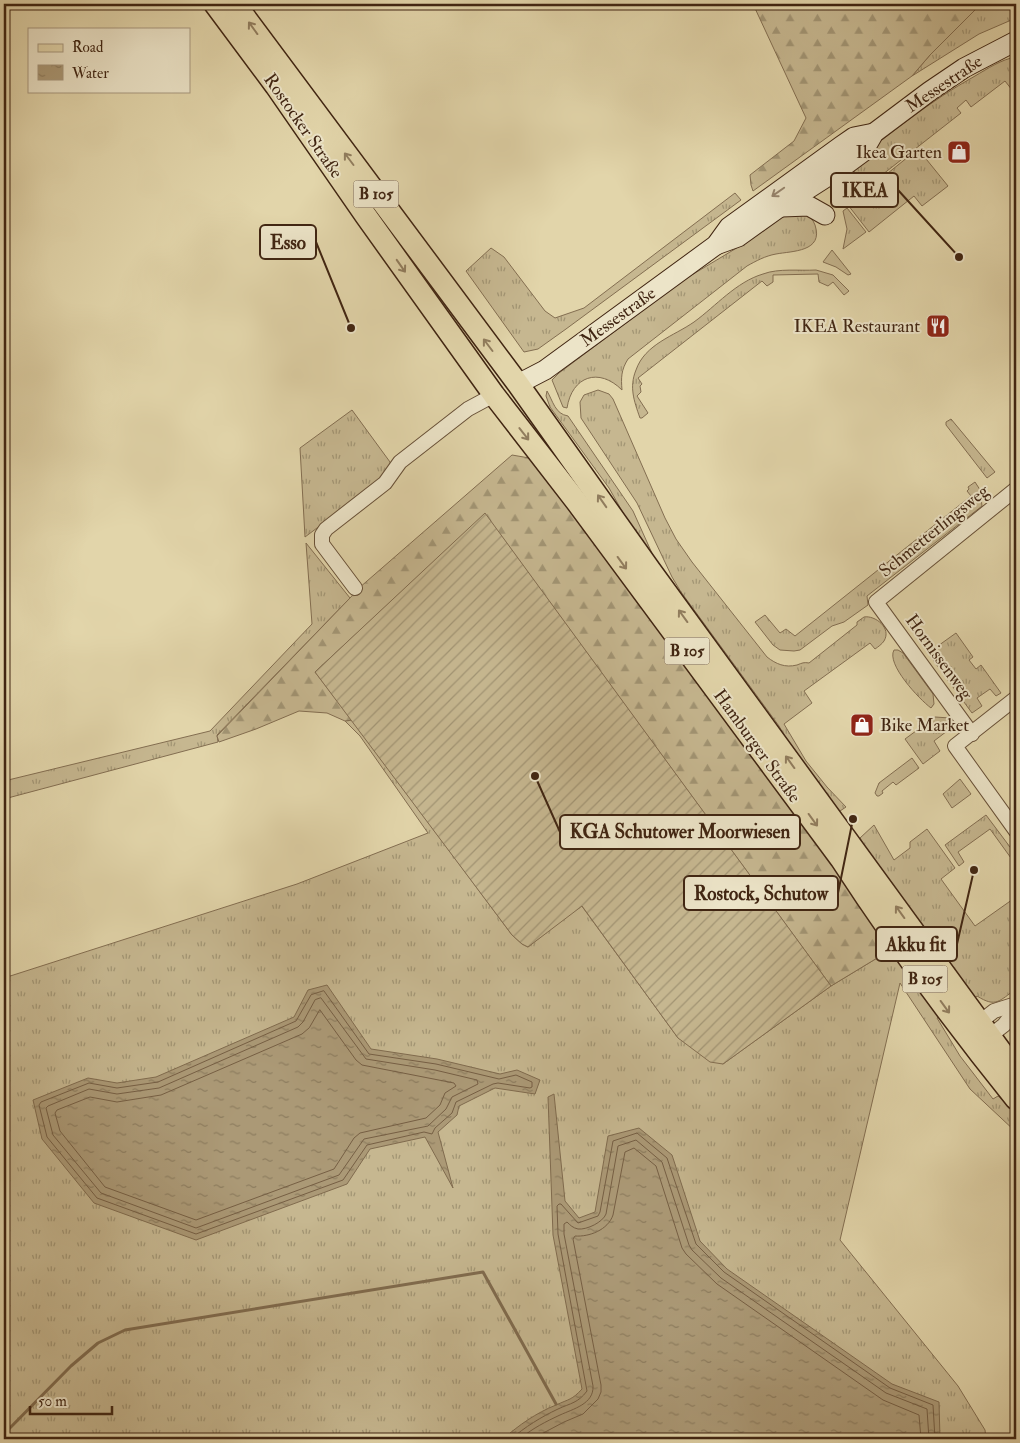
<svg xmlns="http://www.w3.org/2000/svg" width="1020" height="1443" viewBox="0 0 1020 1443" font-family="'IM FELL Double Pica',serif">
<defs>
<pattern id="grass-tufts" width="24" height="20" patternUnits="userSpaceOnUse" patternTransform="scale(1.25)"><rect width="24" height="20" fill="#c6b790"/><path d="M3 7l-1-3M5 7V3M7 7l1-3M15 17l-1-3M17 17v-4M19 17l1-3" fill="none" stroke="#a29574"/></pattern>
<pattern id="forest-firs" width="22" height="20" patternUnits="userSpaceOnUse" patternTransform="scale(1.25)"><rect width="22" height="20" fill="#c6b790"/><path d="M5 1l3.5 6h-7zM16 11l3.5 6h-7z" fill="#a29574"/></pattern>
<pattern id="garden-furrows" width="10" height="10" patternUnits="userSpaceOnUse" patternTransform="scale(1.25)"><rect width="10" height="10" fill="#c6b790"/><path d="M-1 1l2-2M0 10L10 0M9 11l2-2" fill="none" stroke="#a29574"/></pattern>
<pattern id="water-ripples" width="26" height="14" patternUnits="userSpaceOnUse" patternTransform="scale(1.25)"><rect width="26" height="14" fill="#ab9976"/><path d="M2 4q2-2 4 0t4 0M15 11q2-2 4 0t4 0" fill="none" stroke="#8d7d5f"/></pattern>
</defs>
<rect width="100%" height="100%" fill="#e2d5aa"/>
<filter id="stains"><feTurbulence type="fractalNoise" baseFrequency=".004" numOctaves="4"/><feColorMatrix values="0 0 0 0 .2 0 0 0 0 .09 0 0 0 0 .02 0 0 0 .5 -.17"/></filter>
<radialGradient id="worn" r=".72"><stop offset=".6" stop-color="#630" stop-opacity="0"/><stop offset="1" stop-color="#630" stop-opacity=".3"/></radialGradient>
<g fill="url(#grass-tufts)" stroke="#836e51">
<path d="M981,4H1016V18L979,34L912,76L930,55Z"/>
<path d="M1016,57V95L1005,81L971,107L966,100L957,108L961,113L841,207L832,192L834,186L855,171L850,165C891,133 930,101 975,76C987,69 1002,59 1016,57Z"/>
<path d="M918,149L948,186L922,206L914,196L869,232L848,205Z"/>
<path d="M735,193L741,200L566,329L538,349L524,352L466,271L491,248L504,257L545,311L555,318L584,308Z"/>
<path d="M847,208L866,232L843,249L847,229L843,211Z"/>
<path d="M789,212C800,214 811,213 815,225C824,252 792,251 776,254C765,256 756,261 747,266L628,359C621,370 621,378 622,390C599,367 572,376 567,408L563,407L552,380L559,373L685,279L745,243Z"/>
<path d="M832,250L851,274L848,275L836,267L823,262Z"/>
<path d="M816,270L833,275L849,291L844,295L833,282L828,286L819,282L818,274L773,275V282L767,286L762,281L638,378L642,384L640,386L641,392L637,396L648,413L642,418H640C634,401 629,387 636,370C645,344 674,336 694,322C716,306 736,282 763,274C779,268 799,271 816,270Z"/>
<path d="M598,390L609,394L613,399L665,518L676,539L692,562L767,657C776,664 785,668 797,665C802,663 804,662 809,663L857,625V622L864,617C875,615 892,628 884,641C882,644 878,647 875,649L870,643L804,691L812,703L784,724L806,761L827,787L846,807L840,811L822,794L799,762L779,726L681,592L672,577L637,503L581,418L580,402L584,395Z"/>
<path d="M547,391C553,401 555,414 568,416L633,511L660,571L643,548L609,488L550,407L546,396Z"/>
<path d="M352,410L390,462V470L381,480L305,537L300,448Z"/>
<path d="M951,419L995,472L987,478L946,425V422Z"/>
<path d="M975,482L984,496L981,498L982,506L867,596L868,605L844,622L832,626L800,650L794,651L780,650L773,645L755,622L765,615L780,633L786,629L795,636L971,496L967,491L969,489L968,487Z"/>
<path d="M306,543L350,598L217,735L218,742L4,799V781L210,731L312,624Z"/>
<path d="M956,633L973,657L969,660L976,669L981,665L1001,693L996,696L990,689L977,698L982,706L972,713L928,653Z"/>
<path d="M894,650H898L903,653L933,694L934,704L931,708C919,699 886,664 894,650Z"/>
<path d="M935,717L950,718L955,725L934,741L940,751L923,764L905,739Z"/>
<path d="M352,720L512,935L522,944L528,947L581,905L678,1038L723,1064L831,986L892,949L941,1015L937,1018L960,1056L993,1099L998,1096L1016,1110V1132L970,1089L900,983L840,1240L958,1386L985,1430L986,1439H4V978L297,884L428,833L360,736L345,721Z"/>
<path d="M912,758L919,768L896,785L893,782L882,791L883,793L879,796H877L875,793L879,783Z"/>
<path d="M960,779L971,794L952,808L943,794Z"/>
<path d="M986,815L1016,855V865L990,829L958,852L964,862L959,866L945,845Z"/>
<path d="M874,825L894,860L910,848V842L927,829L955,868L941,879L975,926L1016,897V989C999,1001 996,1008 977,996L973,999L879,872L860,838Z"/>
</g>
<g fill="url(#forest-firs)" stroke="#836e51">
<path d="M753,4H981L930,55L912,76L753,191L751,185L750,175L794,141L806,118Z"/>
<path d="M512,455L535,459L786,796L892,949L831,986L485,514L315,672L352,720L345,721L327,713L299,711L256,729L219,742L217,736L350,598L359,588Z"/>
</g>
<path fill="url(#garden-furrows)" stroke="#836e51" d="M485,513L831,986L723,1064L710,1062L678,1038L582,906L528,947L522,944L512,935L315,672Z"/>
<g fill="url(#water-ripples)" stroke="#806b4e">
<path d="M327,985L371,1049L437,1059L500,1074L517,1070L540,1080L535,1094L495,1088L459,1106L457,1115L438,1132L453,1188L425,1137L370,1149L347,1184L196,1240L94,1203L42,1139L33,1100L88,1078L117,1083L156,1077L294,1017L308,990Z"/>
<path d="M554,1094L565,1201L579,1218L595,1212L608,1136L639,1128L672,1155L700,1241L727,1269L892,1384L939,1402L940,1439H503C519,1425 536,1413 556,1405C569,1399 572,1400 582,1389L553,1235L548,1097Z"/>
</g>
<g fill="none" stroke-linecap="round" stroke-linejoin="round">
<g stroke="#765f44" stroke-width="1">
<path d="M324,991L369,1054L436,1064L499,1079L516,1075L532,1082V1087L530,1088L498,1083L493,1084L456,1102L452,1113L435,1128L432,1134L424,1132L367,1145L343,1180L196,1234L97,1198L47,1137L39,1105L41,1102L89,1083L117,1088L158,1082L296,1021L311,995Z"/>
<path d="M321,998L366,1059L435,1070L477,1080L478,1084L452,1097L446,1109L428,1126L364,1139L339,1175L196,1228L101,1193L53,1135L46,1108L48,1106L89,1089L117,1094L159,1088L298,1027L303,1022L315,1000Z"/>
<path d="M320,1010L356,1060L362,1065L454,1083L456,1086L445,1093L440,1105L426,1118L360,1133L354,1138L334,1169L196,1220L105,1187L60,1131L55,1113L57,1110L90,1097L117,1102L161,1095L302,1034L309,1028Z"/>
<path d="M511,1439C525,1427 541,1417 558,1409C571,1403 578,1403 587,1391L558,1234L557,1206L559,1204H561L578,1223L598,1216L600,1212L613,1141L637,1133L667,1158L696,1244L724,1272L890,1388L933,1405L935,1439"/>
<path d="M520,1439C531,1429 547,1421 560,1415C573,1409 594,1404 593,1386L564,1234V1224L567,1222C570,1225 573,1228 578,1229C587,1230 603,1222 606,1214L618,1146L636,1140L662,1162L689,1245L692,1250L721,1278L886,1393L927,1409L929,1439"/>
<path d="M532,1439L564,1422L583,1414L598,1399L601,1392V1385L573,1239L575,1236C589,1237 608,1230 613,1215L625,1152L634,1148L656,1166L682,1248L686,1254L717,1284L883,1400L919,1415L921,1439"/>
</g>
<path stroke="#806b4e" stroke-width="3" d="M4,1434L71,1366L98,1343L125,1330L483,1272L556,1404"/>
<g stroke="#685138" stroke-width="16">
<g id="minor">
<path d="M355,588L322,544V535L326,529L385,483L400,462L468,409L494,395"/>
<path d="M1016,698L955,746L1016,831"/>
<path d="M972,734L876,602L1016,489"/>
<path d="M980,1022L994,1011L1016,1004"/>
<path d="M990,1036L1004,1025L1016,1009"/>
</g>
</g>
<g stroke="#402512" stroke-width="21">
<g id="secondary">
<path d="M781,207L809,206L825,215"/>
<path d="M716,245L738,237L780,207L844,166L863,152L874,133L930,91L964,68L1016,41"/>
<path d="M518,384L545,370L716,245L729,227L841,146L854,137L874,133"/>
</g>
</g>
<g stroke="#402512" stroke-width="24">
<g id="primary">
<path d="M215,4L276,86L366,216L494,395L576,501L841,859C895,942 954,1022 1016,1099"/>
<path d="M235,4L518,384L650,570L1016,1072"/>
</g>
</g>
<use href="#minor" stroke="#ece4c8" stroke-width="14"/>
<use href="#secondary" stroke="#ece4c8" stroke-width="19"/>
<use href="#primary" stroke="#e2d5aa" stroke-width="21"/>
</g>
<defs><path id="oneway-shaft" d="M-6 0H5M1.5-3L5.5 0L1.5 3" fill="none" stroke-width="1.6" stroke-linecap="round" stroke-linejoin="round" transform="scale(1.25)"/></defs>
<g stroke="#917d5e">
<use href="#oneway-shaft" transform="translate(253 28) rotate(-126)"/>
<use href="#oneway-shaft" transform="translate(349 159) rotate(-127)"/>
<use href="#oneway-shaft" transform="translate(401 266) rotate(55)"/>
<use href="#oneway-shaft" transform="translate(488 345) rotate(-127)"/>
<use href="#oneway-shaft" transform="translate(524 434) rotate(52)"/>
<use href="#oneway-shaft" transform="translate(602 501) rotate(-125)"/>
<use href="#oneway-shaft" transform="translate(622 563) rotate(54)"/>
<use href="#oneway-shaft" transform="translate(683 616) rotate(-126)"/>
<use href="#oneway-shaft" transform="translate(790 762) rotate(-126)"/>
<use href="#oneway-shaft" transform="translate(813 820) rotate(54)"/>
<use href="#oneway-shaft" transform="translate(900 912) rotate(-126)"/>
<use href="#oneway-shaft" transform="translate(945 1007) rotate(54)"/>
</g>
<use stroke="#96846d" href="#oneway-shaft" transform="translate(778 192) rotate(145)"/>
<defs>
<g id="shop-square" transform="scale(1.25)"><rect x="-9" y="-9" width="18" height="18" rx="4" fill="#8f2418" stroke="#ece4c8"/><path d="M-5-2.5h2.3a2.7 3.5 0 0 1 5.4 0H5L5.5 6h-11ZM-1.5-2.5h3a1.5 2.3 0 0 0-3 0Z" fill="#fff"/></g>
<g id="restaurant-square" transform="scale(1.25)"><rect x="-9" y="-9" width="18" height="18" rx="4" fill="#8f2418" stroke="#ece4c8"/><path d="M-5-6h1v4h1v-4h1v4h1v-4h1v5L-1.5 .5V6h-2V.5L-5-1ZM5-6V6H3V1.5H1.5Q1.5-4 5-6Z" fill="#fff"/></g>
</defs>
<g fill-rule="evenodd">
<use href="#shop-square" x="959" y="152"/>
<use href="#restaurant-square" x="938" y="326"/>
<use href="#shop-square" x="862" y="725"/>
</g>
<g text-anchor="middle" dominant-baseline="central" stroke-width="4" stroke-linejoin="round" paint-order="stroke">
<g fill="#ece4c8" stroke="#745e49" stroke-width="1">
<rect x="353.5" y="180.5" width="45" height="27" rx="4"/>
<rect x="664.5" y="637.5" width="45" height="27" rx="4"/>
<rect x="902.5" y="965.5" width="45" height="27" rx="4"/>
</g>
<g font-size="16" font-weight="bold" fill="#402512">
<text x="376" y="194">B 105</text>
<text x="687" y="651">B 105</text>
<text x="925" y="979">B 105</text>
</g>
<g font-size="18" fill="#402512" stroke="#ece4c8">
<text transform="translate(944 84) rotate(-34)">Messestraße</text>
<text transform="translate(303 126) rotate(55)">Rostocker Straße</text>
<text transform="translate(618 317) rotate(-36)">Messestraße</text>
<text transform="translate(934 531) rotate(-39)">Schmetterlingsweg</text>
<text transform="translate(939 657) rotate(54)">Hornissenweg</text>
<text transform="translate(757 746) rotate(54)">Hamburger Straße</text>
</g>
<g font-size="18" fill="#402512" stroke="#ece4c8" text-anchor="end">
<text x="942" y="152">Ikea Garten</text>
<text x="920" y="326">IKEA Restaurant</text>
<text x="880" y="725" text-anchor="start">Bike Market</text>
</g>
</g>
<path fill="none" stroke="#402512" stroke-width="2" d="M959 257L898 190M351 328L316 242M535 776L560 832M853 819L838 893M974 870L957 944"/>
<g fill="#402512" stroke="#ece4c8" stroke-width="2">
<circle cx="959" cy="257" r="5"/>
<circle cx="351" cy="328" r="5"/>
<circle cx="535" cy="776" r="5"/>
<circle cx="853" cy="819" r="5"/>
<circle cx="974" cy="870" r="5"/>
</g>
<g fill="#ece4c8" stroke="#402512" stroke-width="2">
<rect x="831" y="173" width="67" height="34" rx="5"/>
<rect x="260" y="225" width="56" height="34" rx="5"/>
<rect x="560" y="815" width="240" height="34" rx="5"/>
<rect x="684" y="876" width="154" height="34" rx="5"/>
<rect x="876" y="927" width="81" height="34" rx="5"/>
</g>
<g font-size="19" text-anchor="middle" font-weight="bold" fill="#402512">
<text x="865" y="197">IKEA</text>
<text x="288" y="249">Esso</text>
<text x="680" y="838">KGA Schutower Moorwiesen</text>
<text x="761" y="900">Rostock, Schutow</text>
<text x="916" y="951">Akku fit</text>
</g>
<rect width="1020" height="1443" fill="none" stroke="#e2d5aa" stroke-width="20"/>
<rect x="5" y="5" width="1010" height="1433" fill="none" stroke="#402512" stroke-width="2.5"/>
<rect x="10" y="10" width="1000" height="1423" fill="none" stroke="#402512"/>
<rect x="28" y="28" width="162" height="65" fill="#ece4c8" stroke="#a7987f"/>
<rect x="38" y="44" width="25" height="8" fill="#e2d5aa" stroke="#a7987f"/>
<text x="72" y="52" font-size="15" fill="#402512">Road</text>
<rect x="38" y="65" width="25" height="15" fill="url(#water-ripples)" stroke="#a7987f"/>
<text x="72" y="78" font-size="15" fill="#402512">Water</text>
<path d="M30 1406v8h82v-8" fill="none" stroke="#402512" stroke-width="2.5"/>
<text x="38" y="1406" font-size="15" fill="#402512" stroke="#ece4c8" stroke-width="4" paint-order="stroke">50 m</text>
<rect width="100%" height="100%" filter="url(#stains)"/>
<rect width="100%" height="100%" fill="url(#worn)"/>
</svg>
